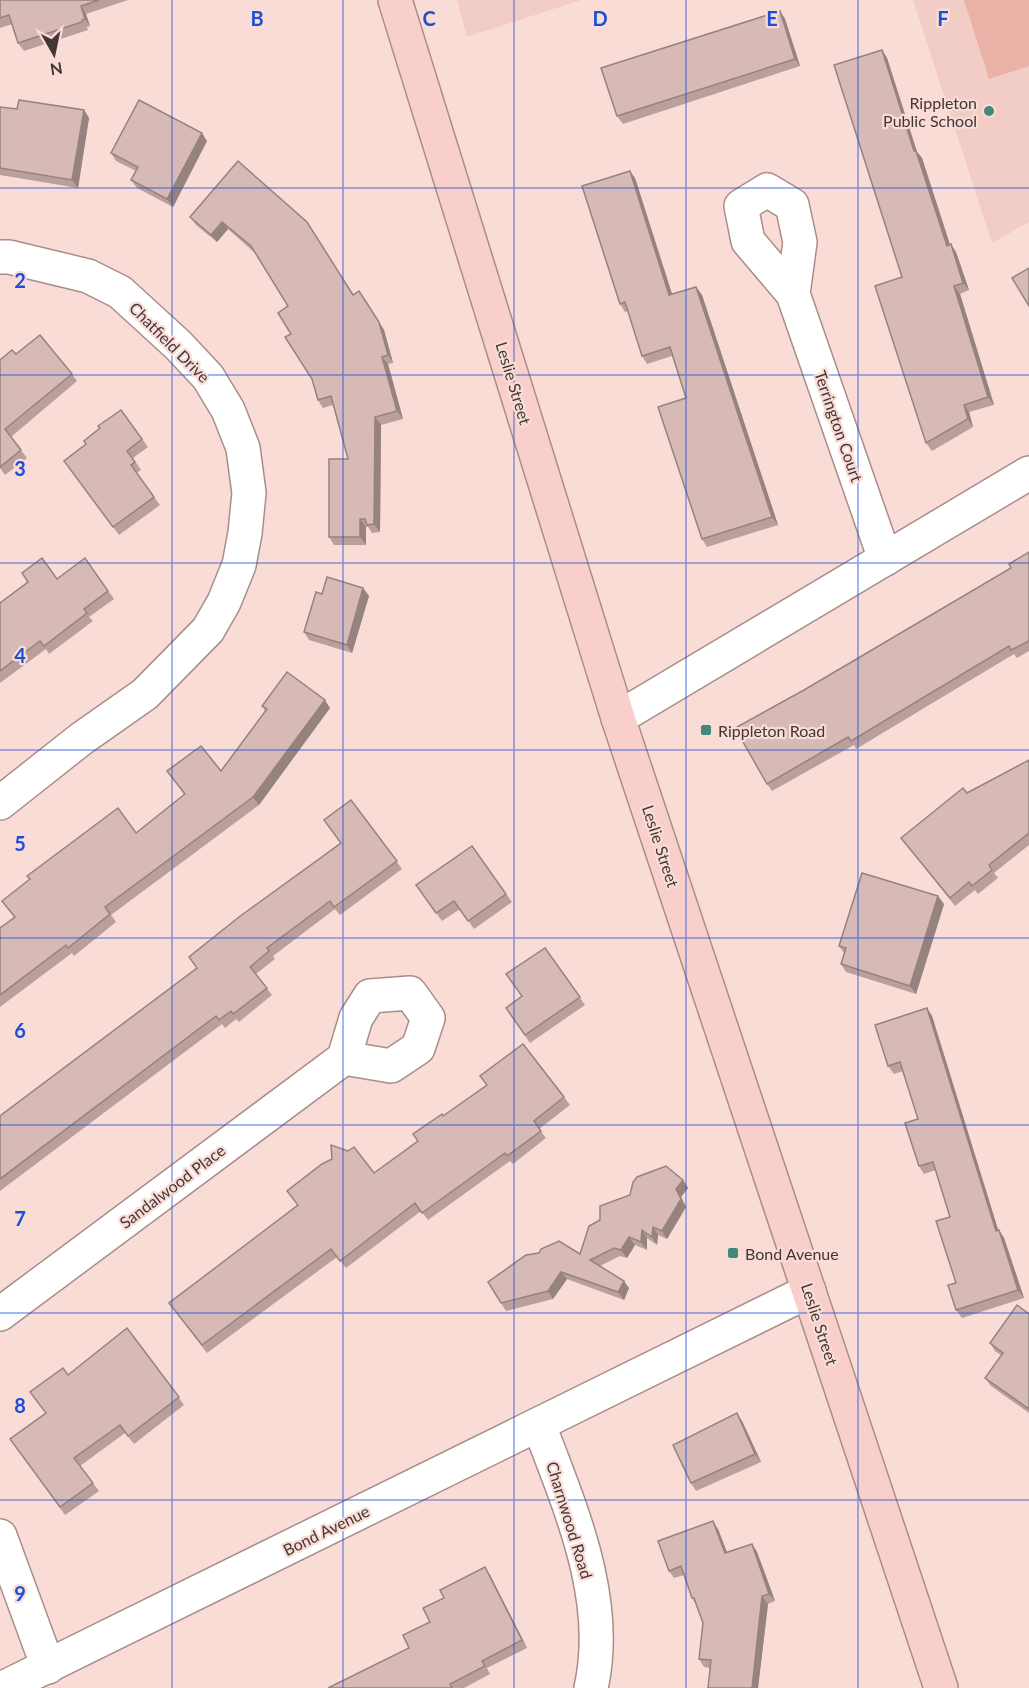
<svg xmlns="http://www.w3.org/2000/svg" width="1029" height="1688" viewBox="0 0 1029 1688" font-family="Lato,sans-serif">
<rect width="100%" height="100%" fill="#fadcd7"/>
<g fill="#f2cdc6">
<path d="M457,0H581L467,37Z"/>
<path d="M913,0H1029V222L992,243Z"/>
</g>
<path fill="#eab1a7" d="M964,0H1029V66L989,79Z"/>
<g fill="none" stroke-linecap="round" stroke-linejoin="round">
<g stroke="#a98d89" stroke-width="36">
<g id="street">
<path d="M0,257H9L88,276L120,292L178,345L208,377L228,410L243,448L249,493L245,533L239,565L224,602L208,630L145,694L81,739L0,803"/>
<path d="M793,294L748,241L741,206L767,190L792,205L800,242L793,294L885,559"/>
<path d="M618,718L1029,473"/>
<path d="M0,1314L344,1058L356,1018L370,996L410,993L428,1018L418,1048L391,1066L344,1058"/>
<path d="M539,1425C570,1508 611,1598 591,1688"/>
<path d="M0,1536L48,1667"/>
<path d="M3,1688L809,1291"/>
</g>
</g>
<g stroke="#a98d89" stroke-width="36">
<path id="secondary" d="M395,0L618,718L941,1688"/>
</g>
<use href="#street" stroke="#fff" stroke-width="33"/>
<use href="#secondary" stroke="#f8cfca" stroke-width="33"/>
</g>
<g fill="#b9a09c">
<path d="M0,0H128L86,14L90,26L87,27L88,30L24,51L18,43L12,24L0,28Z"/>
<path d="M780,11L785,19L800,66L623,124L617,116Z"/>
<path d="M882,50L887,58L917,152L922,158L950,245L956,252L969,290L960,294L994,405L969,412L973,427L932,451L926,443Z"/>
<path d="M0,107L17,109L84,110L89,118L78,188L0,175Z"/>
<path d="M207,141L173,207L137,188L131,180L136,171L116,161L111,153Z"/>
<path d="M238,161L354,295L365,299L384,330L393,363L388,364L403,419L381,425L380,532L372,533L368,527H366V545H334L329,537L348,459L333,405L323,408L318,400L312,379L291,334L288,306L255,253L228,229L217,242L196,225L190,217Z"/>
<path d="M635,178L672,295L696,287L702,295L778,525L707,547L702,539L686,398L672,356L647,364L642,356L628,311L625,312L620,304Z"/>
<path d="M16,354L72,374L77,381L11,437L27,458L5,475L0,468V360Z"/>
<path d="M121,410L148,447L133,458L141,470L136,473L160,505L119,535L64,461L86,444L100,428Z"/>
<path d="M1029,552V651L1017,658L1014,654L856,749L854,745L772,791L767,784L804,690L1011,568Z"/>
<path d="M85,558L114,599L89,617L93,621L49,654L46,649L0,683V603L28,582L57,579Z"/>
<path d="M363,588L369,596L352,653L309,640L304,632L322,594Z"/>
<path d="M262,706L330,708L259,805L111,915L116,922L74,956L72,953L0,1007V928L14,917L2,901L136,833L184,794L167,771H221L265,711Z"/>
<path d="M1029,760V845L994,873L998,878L978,894L975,890L955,906L901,838L967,793Z"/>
<path d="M351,800L402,869L340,915L335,909L273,956L275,959L256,974L272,995L239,1022L236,1019L225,1028L222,1024L0,1191V1116L197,968L189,957L340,843Z"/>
<path d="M472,846L512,902L474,929L460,909L442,921L416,885Z"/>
<path d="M944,904L916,994L846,972L841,964L844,953L839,946Z"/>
<path d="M545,948L585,1005L530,1043L506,1008L522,996Z"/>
<path d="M927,1008L932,1016L998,1230L1004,1238L1024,1298L962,1318L956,1310V1283L950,1217L936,1170L924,1174L919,1166L918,1119L903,1071L894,1074L888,1066Z"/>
<path d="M564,1097L570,1105L539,1129L546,1138L513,1164L510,1161L428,1220L421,1211L346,1268L337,1257L207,1353L169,1303L374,1173L418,1141L443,1116Z"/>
<path d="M683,1180L688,1188L681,1197L686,1207L667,1239L658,1235L657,1245L647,1238V1250L635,1245L627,1258L620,1256L600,1266L629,1288L624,1300L567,1279L553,1299L506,1311L501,1303L580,1254L600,1220L630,1195Z"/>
<path d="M1029,1314V1413L991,1386L985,1378L1001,1355L995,1351L990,1343Z"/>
<path d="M127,1328L184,1405L134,1444L125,1433L80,1466L99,1491L65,1515L10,1439L46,1414L68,1375Z"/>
<path d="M742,1421L761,1462L696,1491L691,1483Z"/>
<path d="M718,1529L727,1552L752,1544L757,1552L775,1601L768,1604L758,1688H708L710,1668L704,1667L699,1659L703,1623L695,1603L692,1598L684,1575L674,1578L669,1571Z"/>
<path d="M490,1575L527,1648L487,1668L490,1674L464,1688H328L409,1648L430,1622Z"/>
</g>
<g fill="#96827f">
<path d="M81,6L86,14L90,26L85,19Z"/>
<path d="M780,11L785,19L800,66L795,59Z"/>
<path d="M882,50L887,58L917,152L922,158L953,254L947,246L914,151Z"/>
<path d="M84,110L89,118L78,188L72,180Z"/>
<path d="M202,133L207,141L173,207L167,199Z"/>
<path d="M630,171L635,178L675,303L669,295Z"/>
<path d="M222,222L228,229L217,242L211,235Z"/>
<path d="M951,244L956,252L969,290L963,283Z"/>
<path d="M954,286L960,294L994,405L988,397Z"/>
<path d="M696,287L702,295L778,525L772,517Z"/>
<path d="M359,291L384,330L393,363L388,355Z"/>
<path d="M382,357L388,364L403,419L397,411Z"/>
<path d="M964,405L969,412L973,427L968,419Z"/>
<path d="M375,417L381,425L380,532L374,524Z"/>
<path d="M360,519L366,527V545L360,537Z"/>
<path d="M363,588L369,596L352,653L347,645Z"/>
<path d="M325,700L330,708L259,805L253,797Z"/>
<path d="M938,896L944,904L916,994L910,986Z"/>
<path d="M927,1008L932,1016L1001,1239L996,1231Z"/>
<path d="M683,1180L688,1188L681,1197L686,1207L667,1239L662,1231L676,1189Z"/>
<path d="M653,1227L658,1235L657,1245L652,1237Z"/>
<path d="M642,1230L647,1238V1250L641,1242Z"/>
<path d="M999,1230L1004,1238L1024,1298L1018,1290Z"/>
<path d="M629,1237L635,1245L627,1258L621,1250Z"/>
<path d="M561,1272L567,1279L553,1299L548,1291Z"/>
<path d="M624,1281L629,1288L624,1300L618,1292Z"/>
<path d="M737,1413L742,1421L761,1462L755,1454Z"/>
<path d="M713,1521L718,1529L730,1561L725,1553Z"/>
<path d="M752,1544L757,1552L775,1601L769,1594Z"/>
<path d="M485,1567L490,1575L527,1648L522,1640Z"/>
<path d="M762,1596L768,1604L758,1688H752Z"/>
</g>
<g fill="#d7bab5" stroke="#96827f" stroke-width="1.5">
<path d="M0,0H99L81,6L85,19L82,20V22L18,43L9,15L0,18Z"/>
<path d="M780,11L795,59L617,116L601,68Z"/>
<path d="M882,50L914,151H916L947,246L951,244L963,283L954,286L988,397L964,405L968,419L926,443L875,286L902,277L834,65Z"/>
<path d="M19,100L84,110L72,180L0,168V107L17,109Z"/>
<path d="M139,100L202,133L167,199L131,180L138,167L111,153Z"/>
<path d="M238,161L307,222L353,295L359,291L379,322L388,355L382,357L397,411L375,417L374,524L367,525L365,519H360V537H329V459H348L331,396L318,400L312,379L285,337L291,334L278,313L288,306L251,246L222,222L211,235L190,217Z"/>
<path d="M630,171L669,295L696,287L772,517L702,539L658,407L686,398L670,347L642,356L625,302L620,304L582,186Z"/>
<path d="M1029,268V306L1012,278Z"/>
<path d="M40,335L72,374L5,429L21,450L0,467V360L12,350L16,354Z"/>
<path d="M121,410L142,439L127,451L135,462L131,465L154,497L113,527L64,461L86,444L84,441L100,428L98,426Z"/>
<path d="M1029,552V641L1011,650L1009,646L851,741L848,737L767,784L735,728L804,690L1011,568L1009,564Z"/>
<path d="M42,558L57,579L85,558L108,591L84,609L87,613L44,646L40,641L0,671V603L28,582L22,573Z"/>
<path d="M327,577L363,588L347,645L304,632L316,592L322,594Z"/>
<path d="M287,672L325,700L253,797L105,907L110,914L68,948L66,945L0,995V928L15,917L2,901L30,879L27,876L118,808L136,833L185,794L167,771L201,746L221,771L267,709L262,706Z"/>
<path d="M1029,760V833L989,865L992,870L972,886L969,882L950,898L901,838L963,788L967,793Z"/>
<path d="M351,800L397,861L334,907L330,901L267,948L269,951L250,967L267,988L233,1014L231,1011L219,1020L216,1016L0,1179V1116L197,968L189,957L239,917L341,843L324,820Z"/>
<path d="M472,846L506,894L468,921L454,901L436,913L416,885Z"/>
<path d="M862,873L938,896L910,986L841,964L846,948L839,946Z"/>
<path d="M545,948L580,997L525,1035L506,1008L522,996L506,974Z"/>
<path d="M927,1008L996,1231L999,1230L1018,1290L956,1310L948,1285L956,1283L936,1221L950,1217L933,1162L919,1166L905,1123L918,1119L900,1062L888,1066L875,1025Z"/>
<path d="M523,1044L564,1097L534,1121L541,1131L507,1156L505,1153L422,1213L415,1203L340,1261L331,1249L202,1345L169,1303L298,1205L287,1191L322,1164L332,1159L331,1145L348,1151L354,1147L374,1173L418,1141L413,1134L442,1114L443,1116L487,1085L480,1076Z"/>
<path d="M666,1166L683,1180L676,1189L681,1199L662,1231L653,1227L652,1237L642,1230L641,1242L629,1237L621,1250L614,1248L590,1260L624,1281L618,1292L561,1272L548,1291L501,1303L488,1282L526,1255L539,1253L541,1249L559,1241L580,1254L589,1226L600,1220V1206L630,1195L633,1182L637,1177Z"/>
<path d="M1017,1305L1029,1314V1409L985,1378L1003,1353L990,1343Z"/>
<path d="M127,1328L179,1397L128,1436L120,1425L74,1458L93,1483L60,1507L10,1439L46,1413L30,1392L63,1368L68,1375Z"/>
<path d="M737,1413L755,1454L691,1483L673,1445Z"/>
<path d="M713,1521L725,1553L752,1544L769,1594L762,1596L752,1688H708L711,1660L699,1659L703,1623L694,1598H692L681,1566L669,1571L658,1541Z"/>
<path d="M485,1567L522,1640L482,1661L485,1666L450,1684L452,1688H328L409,1648L403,1635L430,1622L423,1608L444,1598L440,1590Z"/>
</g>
<path fill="none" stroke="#1d4ed8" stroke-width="1.5" stroke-opacity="0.55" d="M172,0V1688M343,0V1688M514,0V1688M686,0V1688M858,0V1688M0,188H1029M0,375H1029M0,563H1029M0,750H1029M0,938H1029M0,1125H1029M0,1313H1029M0,1500H1029"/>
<g fill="#44887b" stroke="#fadcd7" stroke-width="2">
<circle cx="989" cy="111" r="6"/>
<rect x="700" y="724" width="12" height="12" rx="3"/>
<rect x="727" y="1247" width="12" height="12" rx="3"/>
</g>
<g text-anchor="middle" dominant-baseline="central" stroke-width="4.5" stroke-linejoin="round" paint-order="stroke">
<g font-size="16" fill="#423735" stroke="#fadcd7" text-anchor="start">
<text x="977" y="102" text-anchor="end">Rippleton<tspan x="977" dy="18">Public School</tspan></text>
<text x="718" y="730">Rippleton Road</text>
<text x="745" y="1253">Bond Avenue</text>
</g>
<g font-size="16" fill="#423735" stroke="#fadcd7">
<text transform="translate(170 342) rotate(45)">Chatfield Drive</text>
<text transform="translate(514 383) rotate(73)">Leslie Street</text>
<text transform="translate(839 426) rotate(71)">Terrington Court</text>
<text transform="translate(661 846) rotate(72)">Leslie Street</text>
<text transform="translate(172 1186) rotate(-37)">Sandalwood Place</text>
<text transform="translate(820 1324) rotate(72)">Leslie Street</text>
<text transform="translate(570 1520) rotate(73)">Charnwood Road</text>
<text transform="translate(326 1530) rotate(-26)">Bond Avenue</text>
</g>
</g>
<g font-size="20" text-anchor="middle" font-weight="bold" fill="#1d4ed8" stroke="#fadcd7" stroke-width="4.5" stroke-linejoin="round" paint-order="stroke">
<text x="257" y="26">B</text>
<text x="429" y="26">C</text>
<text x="600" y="26">D</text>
<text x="772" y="26">E</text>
<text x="943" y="26">F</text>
<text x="20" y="288">2</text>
<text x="20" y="476">3</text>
<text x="20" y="663">4</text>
<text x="20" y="851">5</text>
<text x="20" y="1038">6</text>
<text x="20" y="1226">7</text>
<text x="20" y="1413">8</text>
<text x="20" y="1601">9</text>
</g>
<g transform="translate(54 54) rotate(171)" stroke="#fadcd7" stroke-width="4.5" paint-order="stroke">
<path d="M0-4.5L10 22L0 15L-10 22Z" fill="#423735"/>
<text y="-9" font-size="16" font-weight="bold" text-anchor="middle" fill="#423735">N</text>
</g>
</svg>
